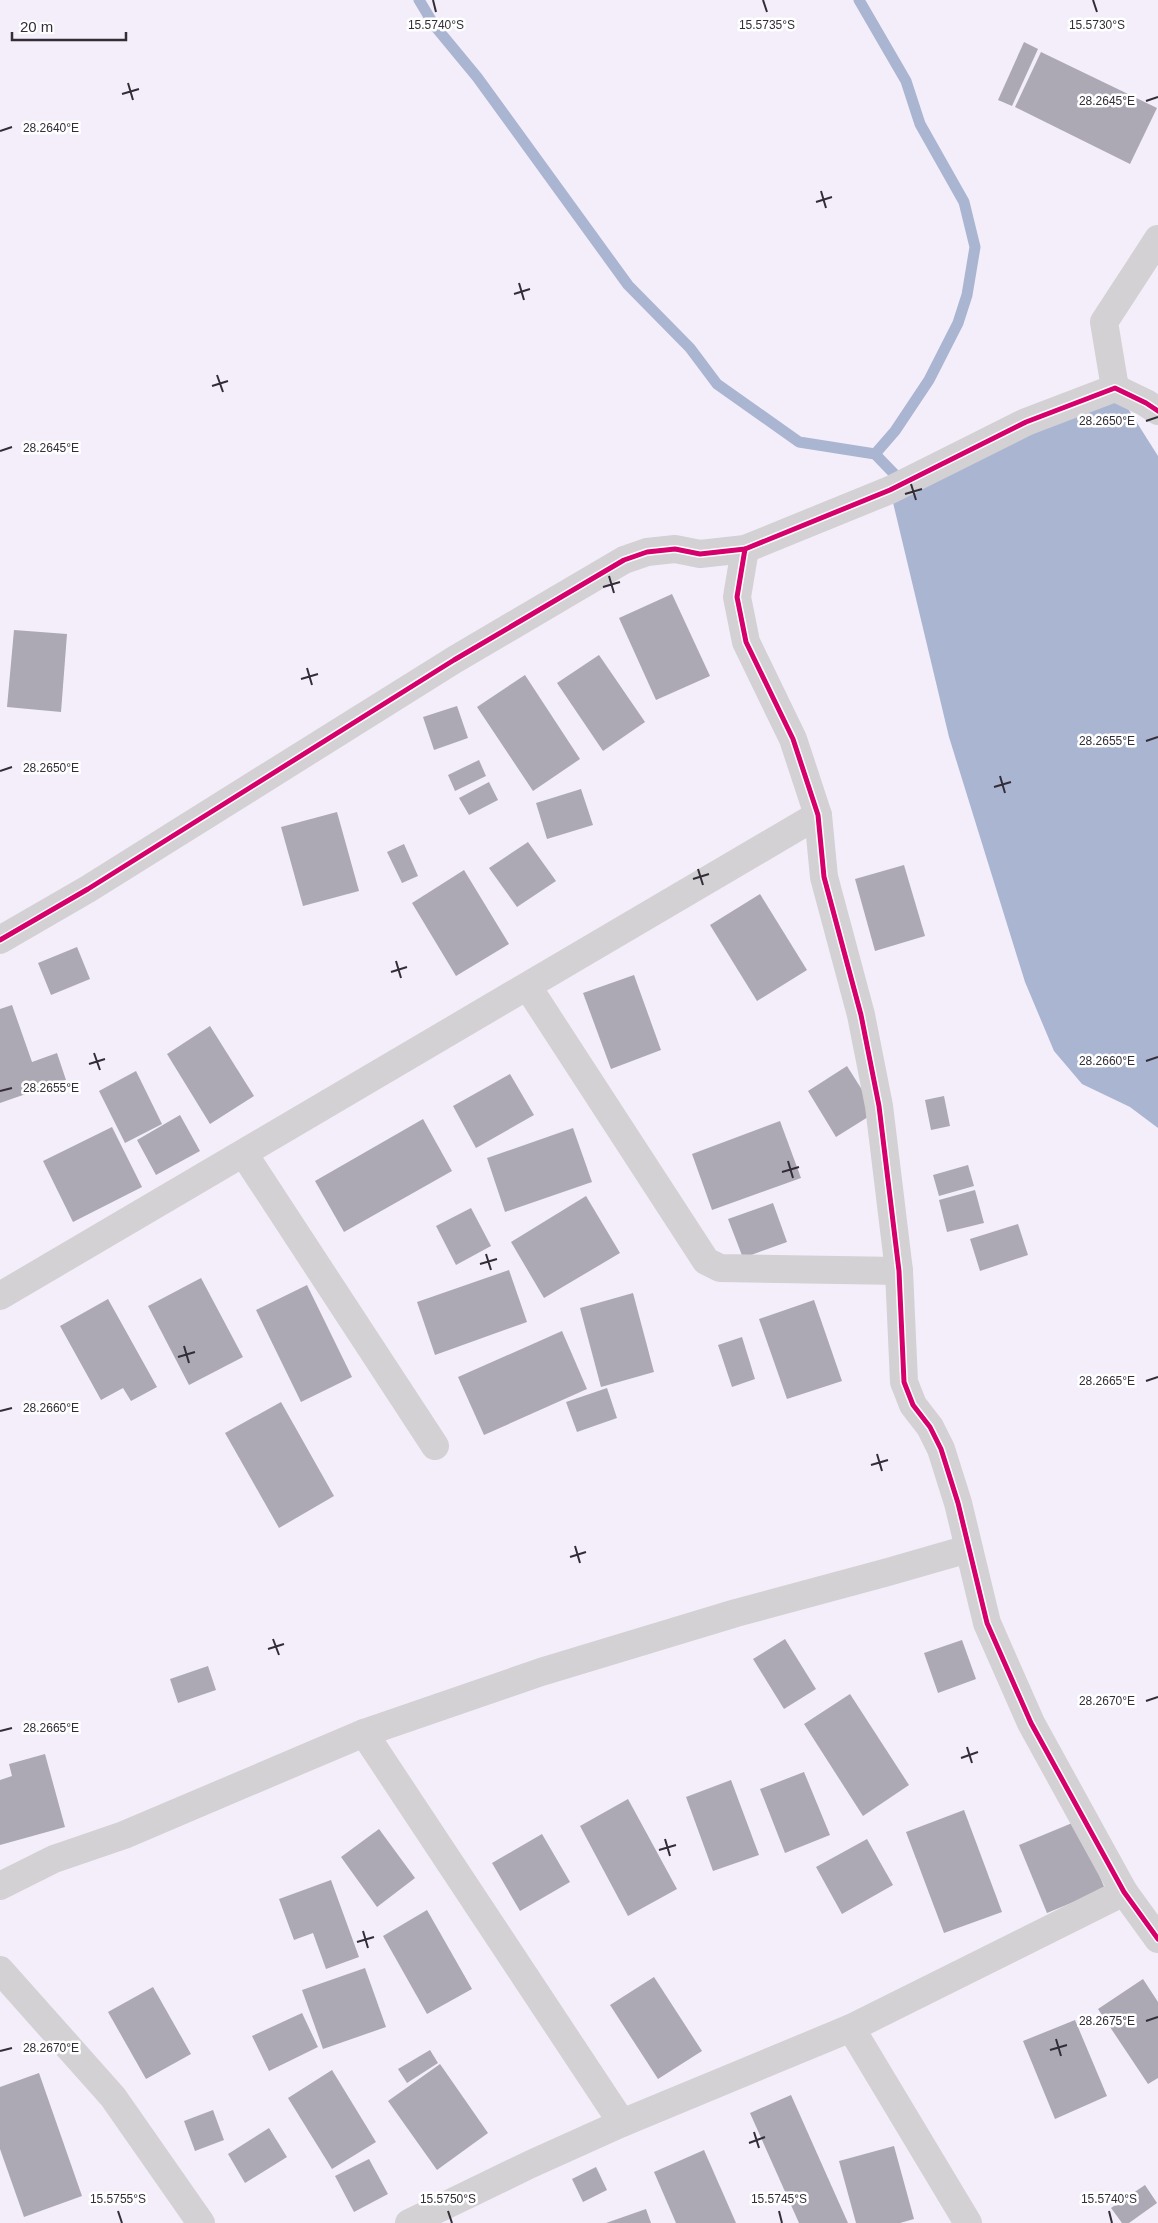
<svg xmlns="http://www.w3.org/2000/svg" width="1158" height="2223" viewBox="0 0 1158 2223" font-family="Helvetica,sans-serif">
<rect width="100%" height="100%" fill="#f4eefa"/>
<path fill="#aab5d2" d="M1115,388L1158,456V1128L1130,1107L1082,1084L1054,1051L1025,982L949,737L890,490Z"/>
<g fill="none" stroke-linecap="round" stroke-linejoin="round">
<g stroke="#aab5d2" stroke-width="11">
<path d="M419,0L434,25L477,77L628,285L690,348L717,384L799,442L875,454L903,483"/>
<path d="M859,0L906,81L920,124L964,202L975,247L967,295L958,323L929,380L895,431L875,454"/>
</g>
</g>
<g fill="#aca9b4">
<path d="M1024,42L1038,49L1012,106L998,100Z"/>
<path d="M1041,52L1157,108L1130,164L1015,107Z"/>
<path d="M672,594L710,676L656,700L619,618Z"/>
<path d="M14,630L67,634L61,712L7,707Z"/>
<path d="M599,655L645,722L603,751L557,683Z"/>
<path d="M525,675L580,759L533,791L477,707Z"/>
<path d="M457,706L468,738L434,750L423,717Z"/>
<path d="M479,760L486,776L455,791L448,775Z"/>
<path d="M489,782L498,800L469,815L459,798Z"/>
<path d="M581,789L593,825L547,839L536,803Z"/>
<path d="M337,812L359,891L303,906L281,827Z"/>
<path d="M528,842L556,881L517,907L489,868Z"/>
<path d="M404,844L418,876L402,883L387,852Z"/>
<path d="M904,865L925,936L875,951L855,879Z"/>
<path d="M464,870L509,944L456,976L412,903Z"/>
<path d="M760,894L807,970L757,1001L710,925Z"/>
<path d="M77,947L90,979L51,995L38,963Z"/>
<path d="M634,975L661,1050L611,1069L583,993Z"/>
<path d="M12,1005L32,1062L57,1053L66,1080L0,1103V1009Z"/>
<path d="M210,1026L254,1096L210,1124L167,1054Z"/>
<path d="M847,1066L876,1112L836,1137L808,1091Z"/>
<path d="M136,1071L162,1124L125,1143L99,1091Z"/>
<path d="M510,1074L534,1115L476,1148L453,1106Z"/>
<path d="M944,1096L950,1126L931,1130L925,1100Z"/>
<path d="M180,1115L200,1151L156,1175L137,1140Z"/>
<path d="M423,1119L452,1171L344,1232L315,1181Z"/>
<path d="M780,1121L801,1178L712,1210L692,1154Z"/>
<path d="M112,1127L142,1187L73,1222L43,1161Z"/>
<path d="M573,1128L592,1182L505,1212L487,1158Z"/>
<path d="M968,1165L974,1186L939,1196L933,1175Z"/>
<path d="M975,1190L984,1223L947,1232L939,1200Z"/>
<path d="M586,1196L620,1253L544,1298L511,1242Z"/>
<path d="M773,1203L787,1242L743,1258L728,1219Z"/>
<path d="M471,1208L491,1246L456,1265L436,1226Z"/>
<path d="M1018,1224L1028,1255L980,1271L970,1239Z"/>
<path d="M509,1270L527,1322L435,1355L417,1302Z"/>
<path d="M201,1278L243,1357L189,1385L148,1306Z"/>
<path d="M307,1285L352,1377L301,1402L256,1310Z"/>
<path d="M633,1293L654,1372L601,1387L580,1308Z"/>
<path d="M108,1299L157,1387L131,1401L123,1388L101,1400L60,1326Z"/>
<path d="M814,1300L842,1381L787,1399L759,1319Z"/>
<path d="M562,1331L587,1389L484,1435L458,1377Z"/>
<path d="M742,1337L755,1379L732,1387L718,1345Z"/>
<path d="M607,1388L617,1418L577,1432L566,1402Z"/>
<path d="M281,1402L334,1496L279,1528L225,1433Z"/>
<path d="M785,1639L816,1689L784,1709L753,1659Z"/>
<path d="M962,1640L976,1679L938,1693L924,1653Z"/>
<path d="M208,1666L216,1690L178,1703L170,1679Z"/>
<path d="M850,1694L909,1785L863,1816L804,1724Z"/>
<path d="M45,1754L65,1827L0,1845V1780L12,1776L9,1764Z"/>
<path d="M804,1772L830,1835L785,1853L760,1789Z"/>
<path d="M731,1780L759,1855L713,1871L686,1797Z"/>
<path d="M628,1799L677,1889L628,1916L580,1826Z"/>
<path d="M964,1810L1002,1912L944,1933L906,1832Z"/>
<path d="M1077,1821L1105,1889L1047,1913L1019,1845Z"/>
<path d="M379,1829L415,1878L377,1907L341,1857Z"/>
<path d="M542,1834L570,1882L520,1911L492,1863Z"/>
<path d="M867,1839L893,1885L842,1914L816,1867Z"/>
<path d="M331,1880L359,1957L326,1969L313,1933L294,1940L279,1899Z"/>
<path d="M427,1910L472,1989L427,2014L383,1936Z"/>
<path d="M365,1968L386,2027L323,2049L302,1990Z"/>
<path d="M654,1977L702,2051L658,2079L610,2005Z"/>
<path d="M1143,1979L1158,2002V2078L1148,2084L1098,2009Z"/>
<path d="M153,1987L191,2054L146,2079L108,2012Z"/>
<path d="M302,2013L318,2047L269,2071L252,2036Z"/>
<path d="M1075,2020L1107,2096L1055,2119L1023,2041Z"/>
<path d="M430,2050L438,2063L407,2083L398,2069Z"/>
<path d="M440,2064L488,2133L437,2170L388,2101Z"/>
<path d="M332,2070L376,2142L332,2169L288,2098Z"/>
<path d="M39,2073L82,2196L24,2217L0,2149V2087Z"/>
<path d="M791,2095L848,2223H799L766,2149L750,2113Z"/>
<path d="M213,2110L224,2140L195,2151L184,2121Z"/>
<path d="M269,2128L287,2157L245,2183L228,2154Z"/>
<path d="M894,2146L914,2219L900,2223H856L839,2161Z"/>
<path d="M704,2150L736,2223H676L654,2172Z"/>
<path d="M369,2159L388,2194L354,2212L335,2176Z"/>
<path d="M596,2167L607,2190L583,2202L572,2179Z"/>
<path d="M1145,2185L1157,2203L1129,2223H1122L1111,2208Z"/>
<path d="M646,2209L651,2223H606Z"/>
</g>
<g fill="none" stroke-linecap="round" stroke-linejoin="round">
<g stroke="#d3d1d4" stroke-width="28">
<path d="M1115,388L1104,322L1158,239"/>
<path d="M745,549L737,597L746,642L793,739L818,815L824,877L861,1015L879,1106L899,1271L904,1382L913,1405L930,1427L941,1449L958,1503L987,1623L1031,1723L1124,1892L1158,1939"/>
<path d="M0,940L88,889L454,660L624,560L647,552L675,549L700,554L745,549L890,490L1026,422L1115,388L1146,403L1158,411"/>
<path d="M528,987L706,1261L720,1268L899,1271"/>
<path d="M244,1154L435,1446"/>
<path d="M0,1296L818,815"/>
<path d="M364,1733L622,2123"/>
<path d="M0,1886L54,1859L124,1835L364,1733L541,1672L736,1613L888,1572L968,1549"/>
<path d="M0,1970L113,2097L201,2223"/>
<path d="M851,2028L968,2223"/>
<path d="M409,2223L531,2164L622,2123L851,2028L1124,1892"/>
</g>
<g stroke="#fff" stroke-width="8">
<g id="cycleway">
<path d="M745,549L737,597L746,642L793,739L818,815L824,877L861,1015L879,1106L899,1271L904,1382L913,1405L930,1427L941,1449L958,1503L987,1623L1031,1723L1124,1892L1158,1939"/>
<path d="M0,940L88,889L454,660L624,560L647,552L675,549L700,554L745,549L890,490L1026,422L1115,388L1146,403L1158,411"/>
</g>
</g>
<use href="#cycleway" stroke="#d6006c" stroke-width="5"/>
</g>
<path fill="none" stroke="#332d37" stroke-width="2" d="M433,0L436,12M763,0L767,12M1093,0L1097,12M128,83L133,100M122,94L139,89M1146,101L1158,97M0,131L12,127M821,191L826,208M816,202L832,197M519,283L524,300M514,294L530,289M217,375L223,392M212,386L228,381M1146,421L1158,417M0,451L12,447M911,484L916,500M905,494L922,489M609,576L614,593M603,587L620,582M307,668L312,685M301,679L318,674M1146,741L1158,737M0,771L12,767M1000,776L1005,793M994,787L1011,782M698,869L703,885M693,879L709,874M396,961L401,978M391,972L407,967M94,1053L100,1070M1146,1061L1158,1057M89,1064L105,1059M0,1091L12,1088M788,1161L793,1178M782,1172L799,1167M486,1254L491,1270M480,1264L497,1259M184,1346L189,1363M178,1357L195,1352M1146,1381L1158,1377M0,1411L12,1408M877,1454L882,1471M871,1465L888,1460M575,1546L580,1563M570,1557L586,1552M273,1639L279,1655M268,1649L284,1644M1146,1701L1158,1697M0,1731L12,1728M967,1747L972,1763M961,1758L978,1752M665,1839L670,1856M659,1850L676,1845M363,1931L368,1948M357,1942L374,1937M1146,2021L1158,2017M1056,2039L1061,2056M1050,2050L1067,2045M0,2051L12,2048M754,2132L759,2148M749,2143L765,2137M118,2211L122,2223M448,2211L452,2223M779,2211L782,2223M1109,2211L1112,2223"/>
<g font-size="12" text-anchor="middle" fill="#332d37" stroke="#fff" stroke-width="5" stroke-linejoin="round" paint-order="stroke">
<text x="436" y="29">15.5740°S</text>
<text x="767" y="29">15.5735°S</text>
<text x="1097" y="29">15.5730°S</text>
<text x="1107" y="105">28.2645°E</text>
<text x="51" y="132">28.2640°E</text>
<text x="1107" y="425">28.2650°E</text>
<text x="51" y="452">28.2645°E</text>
<text x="1107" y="745">28.2655°E</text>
<text x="51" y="772">28.2650°E</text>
<text x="1107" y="1065">28.2660°E</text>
<text x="51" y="1092">28.2655°E</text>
<text x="1107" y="1385">28.2665°E</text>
<text x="51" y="1412">28.2660°E</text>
<text x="1107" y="1705">28.2670°E</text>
<text x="51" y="1732">28.2665°E</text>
<text x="1107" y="2025">28.2675°E</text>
<text x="51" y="2052">28.2670°E</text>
<text x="118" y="2203">15.5755°S</text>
<text x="448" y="2203">15.5750°S</text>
<text x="779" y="2203">15.5745°S</text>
<text x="1109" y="2203">15.5740°S</text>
</g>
<path d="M12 32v8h114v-8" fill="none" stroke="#332d37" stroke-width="2.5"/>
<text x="20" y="32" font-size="15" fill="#332d37" stroke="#ffffff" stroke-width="4" paint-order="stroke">20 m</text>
</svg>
